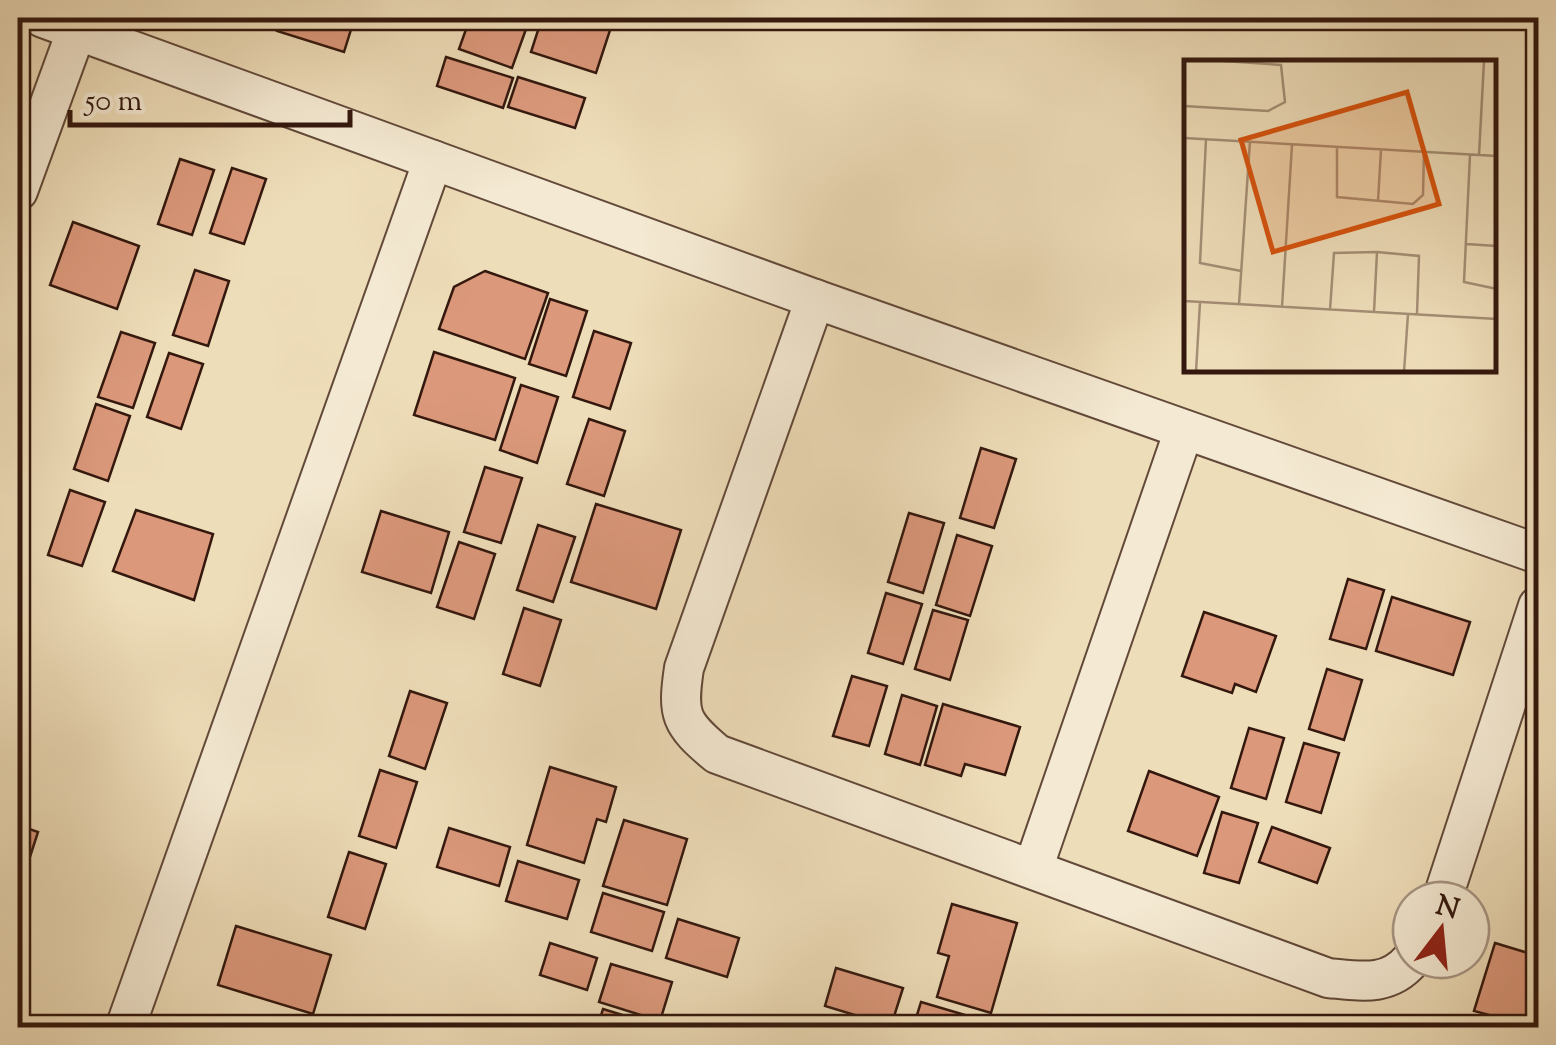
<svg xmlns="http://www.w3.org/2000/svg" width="1556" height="1045" viewBox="0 0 1556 1045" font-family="'Sorts Mill Goudy',serif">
<rect width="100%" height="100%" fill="#eeddb9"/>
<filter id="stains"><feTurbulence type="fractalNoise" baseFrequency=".002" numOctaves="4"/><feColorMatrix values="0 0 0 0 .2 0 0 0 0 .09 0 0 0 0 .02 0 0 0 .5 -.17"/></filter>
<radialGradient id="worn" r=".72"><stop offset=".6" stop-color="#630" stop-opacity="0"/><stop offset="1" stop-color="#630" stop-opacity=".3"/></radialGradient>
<g fill="#db987b" stroke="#34180e" stroke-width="2.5">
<path d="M231,18H262L259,27Z"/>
<path d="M281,18H337L353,23L344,52L277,31Z"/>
<path d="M470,18H530L512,68L459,49Z"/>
<path d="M542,18H614L596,73L531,52Z"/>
<path d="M446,57L513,78L503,108L437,86Z"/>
<path d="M518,77L585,98L575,128L508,107Z"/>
<path d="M180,159L214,170L192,235L158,224Z"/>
<path d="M232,168L266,179L244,244L210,233Z"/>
<path d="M73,222L139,246L117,309L50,285Z"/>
<path d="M195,270L229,281L208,346L173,335Z"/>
<path d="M485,271L548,293L525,359L439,329L454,287Z"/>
<path d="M550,299L587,311L566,376L529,364Z"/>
<path d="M594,331L631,343L610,409L573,397Z"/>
<path d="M121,332L155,343L133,408L98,397Z"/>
<path d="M434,352L515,378L495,440L414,415Z"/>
<path d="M169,353L203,364L181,429L147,417Z"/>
<path d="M521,385L558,397L537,463L500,450Z"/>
<path d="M96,404L130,416L108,481L74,469Z"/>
<path d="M589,419L625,431L604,496L567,484Z"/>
<path d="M981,448L1016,459L994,528L960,518Z"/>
<path d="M485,467L522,478L501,543L464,532Z"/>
<path d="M70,490L105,502L82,566L48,555Z"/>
<path d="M596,504L681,530L656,609L571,582Z"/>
<path d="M136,510L213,534L194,600L113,571Z"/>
<path d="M381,511L449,532L431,593L362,572Z"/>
<path d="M909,513L944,523L923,593L888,582Z"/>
<path d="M538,525L575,537L553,602L517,590Z"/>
<path d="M957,535L992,546L970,616L936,605Z"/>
<path d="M459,542L495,554L474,619L437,607Z"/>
<path d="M1348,579L1384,590L1366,649L1330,639Z"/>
<path d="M886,593L922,604L903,664L868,653Z"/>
<path d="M1392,597L1470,622L1453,675L1376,651Z"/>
<path d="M524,608L561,620L540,686L503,674Z"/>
<path d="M933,610L968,620L950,680L915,669Z"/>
<path d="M1204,612L1276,636L1256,692L1235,684L1232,693L1182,676Z"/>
<path d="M1327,669L1362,680L1344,740L1309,729Z"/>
<path d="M852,676L887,686L869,746L833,736Z"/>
<path d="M410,691L447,703L425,769L389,756Z"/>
<path d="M902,695L937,706L920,765L885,754Z"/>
<path d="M943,704L1020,727L1005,775L965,764L961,776L925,765Z"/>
<path d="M1249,728L1284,738L1266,799L1231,788Z"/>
<path d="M1304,743L1339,753L1321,813L1286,802Z"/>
<path d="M550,767L616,787L606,822L597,819L584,863L527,845Z"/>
<path d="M380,770L417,782L396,848L359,836Z"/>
<path d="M1149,771L1219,797L1197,856L1128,831Z"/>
<path d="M1222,812L1258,823L1239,883L1204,873Z"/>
<path d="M624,820L687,839L667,905L603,886Z"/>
<path d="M18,825L38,832L18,894Z"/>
<path d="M1272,827L1330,848L1317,883L1259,862Z"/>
<path d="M449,828L510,847L499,886L437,867Z"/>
<path d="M349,852L386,864L365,929L328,917Z"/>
<path d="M518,861L579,880L567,919L506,901Z"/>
<path d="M603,893L664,912L652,951L591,932Z"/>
<path d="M952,904L1017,923L991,1013L937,997L949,956L938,953Z"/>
<path d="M678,919L739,938L727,977L666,958Z"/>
<path d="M236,926L331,955L313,1014L218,985Z"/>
<path d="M550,943L597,958L587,990L540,975Z"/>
<path d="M1495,943L1538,956V1028L1474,1011Z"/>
<path d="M611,964L672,982L660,1021L599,1002Z"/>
<path d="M836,968L903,988L891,1026L825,1006Z"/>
<path d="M921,1002L982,1020L979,1028H913Z"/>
<path d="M603,1009L658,1026V1028H597Z"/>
<path d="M773,1020L797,1028H770Z"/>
</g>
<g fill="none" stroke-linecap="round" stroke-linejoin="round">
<g stroke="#624939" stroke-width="42">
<g id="minor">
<path d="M43,18L815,299L1538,554"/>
<path d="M18,191L77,29"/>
<path d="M815,299L684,668C677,715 680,723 717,754L1328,978C1361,981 1388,987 1411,960"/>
<path d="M1033,869L1184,430"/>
<path d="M1442,900L1538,606"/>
<path d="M125,1028L433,160"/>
</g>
</g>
<use href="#minor" stroke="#f4e9d2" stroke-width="38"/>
</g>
<g transform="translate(1184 60)">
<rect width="312" height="312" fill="#eeddb9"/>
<path fill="none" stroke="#a48e75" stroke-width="2.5" d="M0,46L84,51L101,42L97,5L40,1M0,78L313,96M22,79L16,203L57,211M153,87V137L229,144L239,135L240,92M286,95L280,222L313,229M295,95L300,1M194,141L197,90M282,184L313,186M0,241L313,259M55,244L66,81M98,247L108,85M146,250L150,193L193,192L235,196L233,254M190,252L193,192M12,312L16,242M220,312L224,254"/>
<path fill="#d6520c" fill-opacity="0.15" stroke="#d6520c" stroke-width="5" d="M223,32L255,144L89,192L57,80Z"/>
<rect width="312" height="312" fill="none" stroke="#34180e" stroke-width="5"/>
</g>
<rect width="1556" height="1045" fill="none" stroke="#eeddb9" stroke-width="60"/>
<rect x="20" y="20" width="1516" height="1005" fill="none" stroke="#34180e" stroke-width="5"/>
<rect x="30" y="30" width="1496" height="985" fill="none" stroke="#34180e" stroke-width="2.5"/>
<g transform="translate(1441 930) rotate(16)"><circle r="48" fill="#f4e9d2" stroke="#a79584" stroke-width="2.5"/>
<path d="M0-8L18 38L0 25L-18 38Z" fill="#8f2418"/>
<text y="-15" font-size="28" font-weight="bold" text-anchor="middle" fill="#34180e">N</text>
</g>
<path d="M70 110v15h280v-15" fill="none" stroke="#34180e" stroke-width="5"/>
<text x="85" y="110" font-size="30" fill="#34180e" stroke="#f4e9d2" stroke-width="8" paint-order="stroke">50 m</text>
<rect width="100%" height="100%" filter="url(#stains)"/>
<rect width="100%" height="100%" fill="url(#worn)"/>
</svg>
